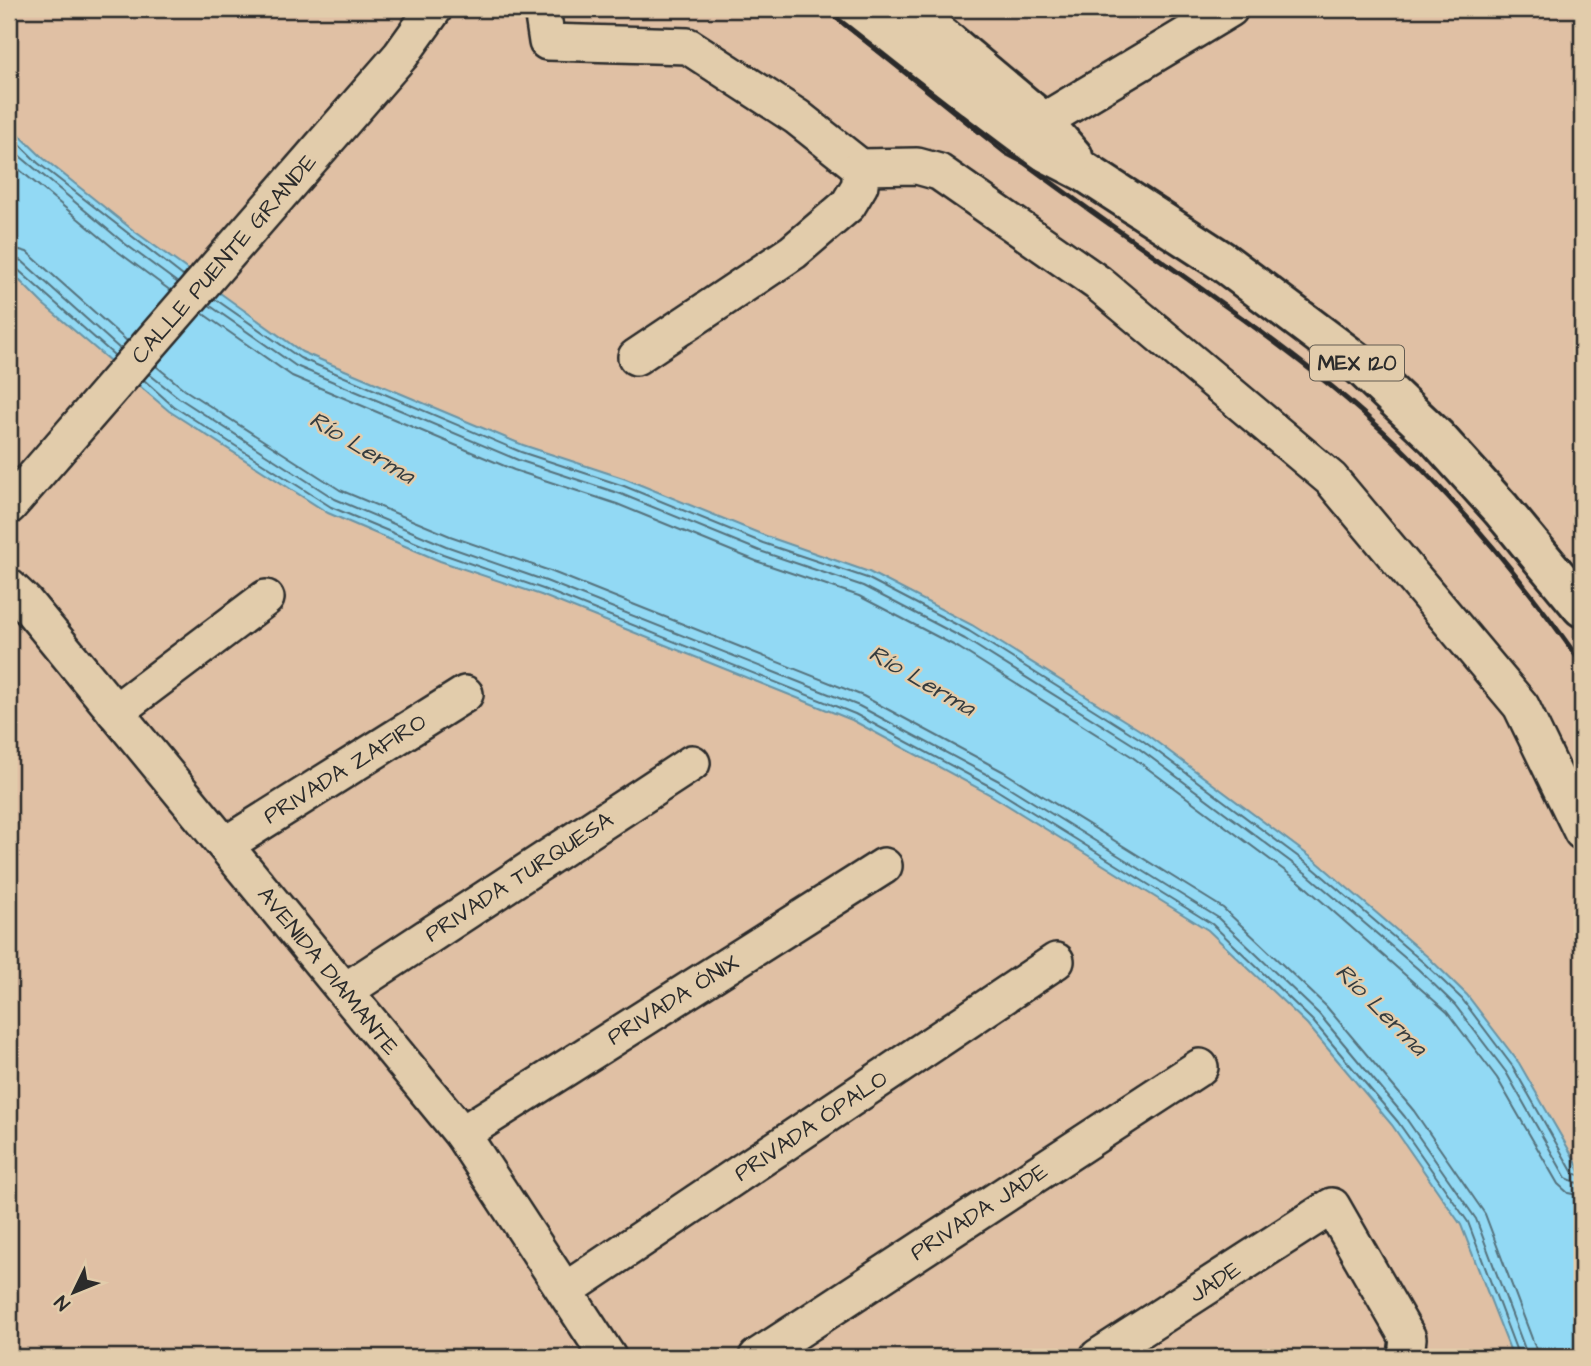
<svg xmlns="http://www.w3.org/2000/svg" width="1591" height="1366" viewBox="0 0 1591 1366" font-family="'Architects Daughter',sans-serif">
<rect width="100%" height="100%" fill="#e0c0a4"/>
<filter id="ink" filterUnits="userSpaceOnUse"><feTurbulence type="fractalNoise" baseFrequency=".0143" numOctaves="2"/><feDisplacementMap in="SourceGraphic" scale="14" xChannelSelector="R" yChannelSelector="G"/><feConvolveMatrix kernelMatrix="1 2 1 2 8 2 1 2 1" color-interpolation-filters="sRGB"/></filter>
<g filter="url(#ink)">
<path fill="#92d9f4" stroke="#6993a4" stroke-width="2" d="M9,125L43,158L134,231L302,352L523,445L626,479L766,536L869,572L972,625L1146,734L1316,861L1429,958L1467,995L1519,1063L1576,1162L1582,1177V1357H1513L1461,1225L1392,1125L1307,1024L1208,930L991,795L852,720L541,595L440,561L328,513L169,411L43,304L9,270Z"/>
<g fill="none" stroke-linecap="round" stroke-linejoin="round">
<g stroke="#54717b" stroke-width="2">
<path d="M9,134L38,163L183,276"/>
<path d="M9,147L124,243L178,283"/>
<path d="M9,161L117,251L171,291"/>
<path d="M9,247L27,252L127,341"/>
<path d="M9,257L22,261L120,349"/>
<path d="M9,266L16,268L114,355"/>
<path d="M215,299L300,358L521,452L624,486L763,543L867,578L969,631L1142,740L1312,867L1424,963L1462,999L1513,1067L1573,1173L1582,1176"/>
<path d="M209,305L296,366L518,460L621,494L760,551L863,586L965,639L1137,747L1307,874L1418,969L1455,1005L1506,1072L1566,1178L1582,1185"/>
<path d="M202,313L292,376L514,470L617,504L756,561L859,596L959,648L1131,756L1300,882L1447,1012L1497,1078L1558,1184L1568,1193L1582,1196"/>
<path d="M156,366L185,390L340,490L450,536L550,571L863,696L1004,772L1223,908L1326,1006L1414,1111L1485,1214L1539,1357"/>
<path d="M149,374L179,398L335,499L446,546L546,581L859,706L999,781L1217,917L1319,1014L1405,1117L1476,1219L1528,1357"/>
<path d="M144,380L173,406L331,507L443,554L543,589L855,714L995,789L1212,924L1312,1020L1398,1122L1468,1222L1519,1357"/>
</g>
<g stroke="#2b2b2b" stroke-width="40">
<g id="minor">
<path d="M542,9L547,42L688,46L797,117L860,167L917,166L939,172L1098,283L1331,479L1521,706L1582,832"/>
<path d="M1020,135L1230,9"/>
<path d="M636,357L793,252L848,205L860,185V167"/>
<path d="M9,506L401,55L434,9"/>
<path d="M9,587L25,602L462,1134L608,1357"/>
<path d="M115,712L266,598"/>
<path d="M225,845L465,694"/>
<path d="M345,991L692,763"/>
<path d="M462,1134L884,866"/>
<path d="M566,1290L1056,961"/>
<path d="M757,1357L1200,1067"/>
<path d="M1098,1357L1332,1206L1408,1338L1406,1357"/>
</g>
</g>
<g stroke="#2b2b2b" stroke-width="44">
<g id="primary">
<path d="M857,9L1017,137L1085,172L1222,261L1359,364L1436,437L1501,509L1582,607"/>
<path d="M909,9L1041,120L1073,157"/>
</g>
</g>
<use href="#minor" stroke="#e2ccab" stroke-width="35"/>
<use href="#primary" stroke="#e2ccab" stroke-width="38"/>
<path stroke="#2b2b2b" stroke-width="5" d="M825,9C899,66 972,126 1048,180C1142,249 1240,312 1331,386C1428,465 1511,562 1582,664"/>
</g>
</g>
<g text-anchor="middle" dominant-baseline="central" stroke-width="5" stroke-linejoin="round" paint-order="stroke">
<rect fill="#e2ccab" stroke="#625b51" stroke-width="2" x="1310" y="345.5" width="94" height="35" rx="5"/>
<g font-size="21" font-weight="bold" fill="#2b2b2b">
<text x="1357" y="363">MEX 120</text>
</g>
<g font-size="23" fill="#2b2b2b" stroke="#e2ccab">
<text transform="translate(224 259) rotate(-49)">CALLE PUENTE GRANDE</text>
<text transform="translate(345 769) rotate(-32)">PRIVADA ZAFIRO</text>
<text transform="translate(519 877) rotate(-33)">PRIVADA TURQUESA</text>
<text transform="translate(328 971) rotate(51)">AVENIDA DIAMANTE</text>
<text transform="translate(673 1000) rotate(-32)">PRIVADA ÓNIX</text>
<text transform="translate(811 1126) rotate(-34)">PRIVADA ÓPALO</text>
<text transform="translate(979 1212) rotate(-33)">PRIVADA JADE</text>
<text transform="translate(1215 1282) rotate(-33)">JADE</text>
</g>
<g font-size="24" font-style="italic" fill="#353c3f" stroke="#e2ccab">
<text transform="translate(362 448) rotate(31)">Río Lerma</text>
<text transform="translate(922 681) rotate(30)">Río Lerma</text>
<text transform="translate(1381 1010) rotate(45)">Río Lerma</text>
</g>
</g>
<rect width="1591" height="1366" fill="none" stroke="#e2ccab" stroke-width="35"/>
<rect x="18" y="18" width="1556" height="1331" fill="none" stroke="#2b2b2b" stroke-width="2.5" filter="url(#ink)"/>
<g transform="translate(74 1292) rotate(227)" stroke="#e2ccab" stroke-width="5" paint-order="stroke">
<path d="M0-5L12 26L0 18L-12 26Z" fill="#2b2b2b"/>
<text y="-10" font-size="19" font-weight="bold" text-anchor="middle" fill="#2b2b2b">N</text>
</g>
</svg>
